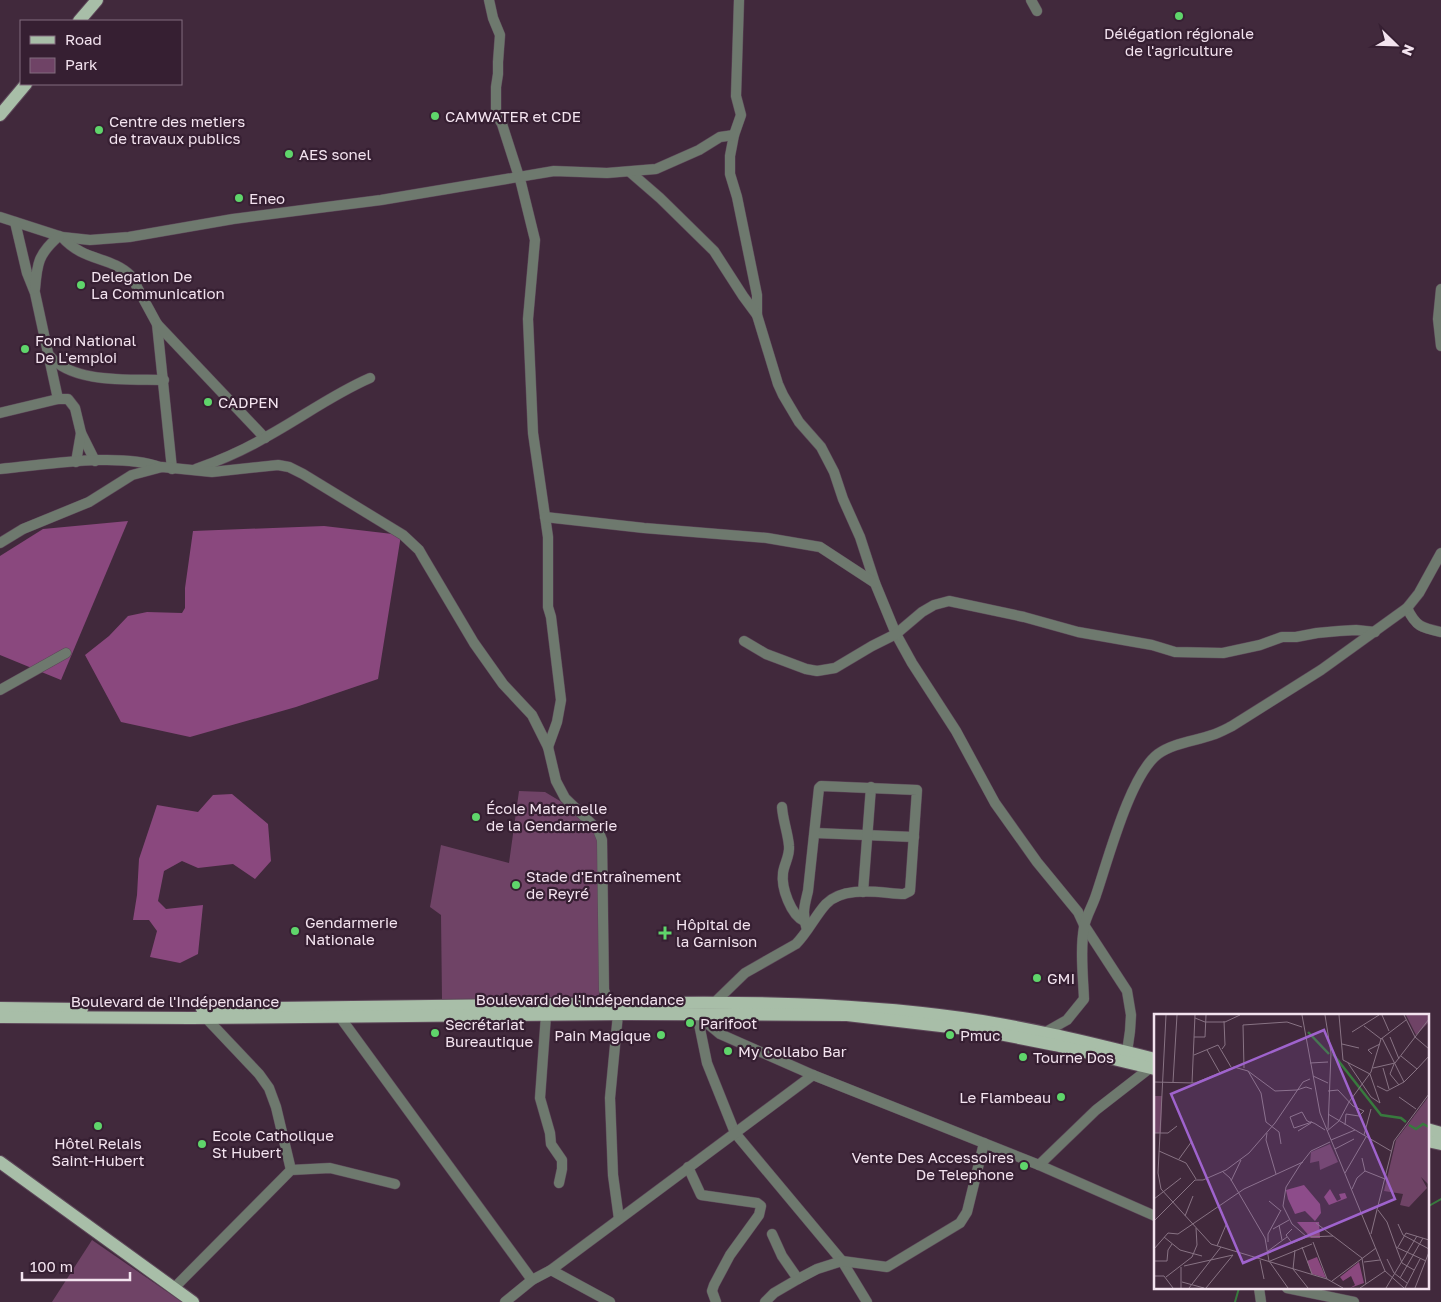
<svg xmlns="http://www.w3.org/2000/svg" width="1441" height="1302" viewBox="0 0 1441 1302" font-family="'Golos Text',sans-serif">
<rect width="100%" height="100%" fill="#41293c"/>
<g fill="#6f4366">
<path d="M519,791L545,792L560,801L597,835L599,850V996L442,1000L441,915L430,907L441,845L509,863Z"/>
<path d="M92,1240L182,1302H52Z"/>
</g>
<g fill="#8a487e">
<path d="M128,521L61,680L0,655V556L43,529Z"/>
<path d="M324,526L401,535L378,679L296,707L190,737L121,722L85,655L109,636L128,616L147,612L182,613L185,608V588L193,531Z"/>
<path d="M232,794L268,824L271,861L255,879L233,864L198,868L182,861L164,871L158,901L166,909L203,905L198,954L180,963L150,957L157,931L149,920H133L137,895L139,859L157,805L198,812L213,795Z"/>
</g>
<g fill="none" stroke-linecap="round" stroke-linejoin="round">
<g stroke="#387a3e" stroke-width="2">
<path d="M1427,1207L1441,1199"/>
<path d="M1235,1302L1239,1288"/>
</g>
<g stroke="#5d4759" stroke-width="11">
<g id="minor">
<path d="M489,0L493,18L500,35L498,62V74L496,87V114L502,124L521,183L535,240L528,319L533,433L548,537V607L551,617L561,700L557,722L548,747"/>
<path d="M739,0L736,96L741,115L734,135L730,156V174L737,197L757,295V315L778,384L783,395L799,422L821,447L834,472L843,499L860,537L875,583L896,634L912,663L956,731L995,803L1037,862L1078,912L1084,925L1127,991L1131,1015L1130,1031L1127,1052"/>
<path d="M1031,0L1037,11"/>
<path d="M630,172L660,198L714,251L743,296L757,315"/>
<path d="M0,217L62,237L90,240L129,237L233,219L381,200L554,171L607,173L656,169L699,150L720,137L734,135"/>
<path d="M15,222L27,273L35,293L58,399"/>
<path d="M62,237C84,262 111,256 131,276L157,324L172,469"/>
<path d="M35,289C37,264 38,254 59,236"/>
<path d="M1441,289L1438,319L1441,346"/>
<path d="M157,324L265,438"/>
<path d="M49,355C72,384 130,379 164,380"/>
<path d="M0,413L58,399H68L75,408L81,433L95,461"/>
<path d="M76,462L81,433"/>
<path d="M0,469C46,465 117,452 160,467"/>
<path d="M196,469C221,460 244,450 266,437C301,418 333,394 370,378"/>
<path d="M545,517L644,528L767,538L820,547L875,583"/>
<path d="M0,543L23,529L89,502L132,475L162,467L212,472L278,465L289,467L303,474L403,535L419,550L423,557L474,643L503,684L532,715L548,747L556,781L565,798L598,830L602,840L604,990L609,1004"/>
<path d="M1407,608C1416,627 1422,628 1441,632"/>
<path d="M744,641L766,654L806,669L817,671L835,668L872,646L896,634L922,612L934,605L949,601L1024,617L1078,632L1152,645L1175,652L1223,653L1260,645L1282,637H1296L1317,633L1339,631L1356,630L1375,632"/>
<path d="M0,690L66,653"/>
<path d="M782,807C783,821 788,833 789,846C790,856 784,864 783,873C781,888 791,915 804,921"/>
<path d="M815,833L914,837"/>
<path d="M863,892L871,787"/>
<path d="M714,1003L745,973L796,944C808,932 815,916 826,904C844,885 880,893 904,894L910,891L917,790L821,786L819,788L808,891C804,908 802,911 807,930"/>
<path d="M618,1014L610,1098L613,1175L619,1219"/>
<path d="M697,1014L707,1063L735,1133L842,1261L867,1302"/>
<path d="M701,1014L702,1019L720,1034L813,1075L1039,1165L1155,1216"/>
<path d="M546,1015L540,1098L550,1133L551,1144L562,1160V1169L559,1183"/>
<path d="M340,1017L532,1280"/>
<path d="M206,1018L259,1074L269,1088L276,1107L291,1170"/>
<path d="M1044,1033L1067,1020L1084,999C1083,975 1080,950 1084,927C1086,916 1093,905 1096,895C1108,860 1130,775 1158,754C1173,743 1195,741 1212,735C1219,733 1226,729 1232,726L1321,670L1407,608L1419,593L1441,553"/>
<path d="M1039,1165L1096,1110L1150,1068"/>
<path d="M688,1167L701,1195L757,1203L761,1206L759,1215L730,1255L714,1285L712,1291L716,1302"/>
<path d="M772,1234L782,1256L798,1279"/>
<path d="M551,1270L610,1302"/>
<path d="M174,1288L291,1170L330,1168L395,1184"/>
<path d="M1259,1288L1261,1302"/>
<path d="M1287,1288L1354,1302"/>
<path d="M505,1302L532,1280L551,1270L813,1075"/>
<path d="M765,1302L774,1293L798,1279L817,1269L842,1261L887,1267L960,1223L967,1212L984,1143"/>
</g>
</g>
<g stroke="#5d4759" stroke-width="14">
<g id="major">
<path d="M79,21L97,0"/>
<path d="M0,115L26,84"/>
<path d="M0,1008L82,1009"/>
<path d="M202,1009C327,1007 452,1006 578,1004C706,1002 835,1000 962,1018C1027,1027 1091,1043 1155,1059"/>
<path d="M0,1017L191,1018L626,1014L847,1015L984,1031L1055,1045L1155,1069"/>
<path d="M1427,1129L1441,1133"/>
<path d="M1427,1141L1441,1144"/>
<path d="M0,1162L193,1302"/>
</g>
</g>
<use href="#minor" stroke="#6e796e" stroke-width="10"/>
<use href="#major" stroke="#a8bea8" stroke-width="12"/>
</g>
<g fill="#5fd56b" stroke="#361f32" stroke-width="2">
<circle cx="1179" cy="16" r="5"/>
<circle cx="435" cy="116" r="5"/>
<circle cx="99" cy="130" r="5"/>
<circle cx="289" cy="154" r="5"/>
<circle cx="239" cy="198" r="5"/>
<circle cx="81" cy="285" r="5"/>
<circle cx="25" cy="349" r="5"/>
<circle cx="208" cy="402" r="5"/>
<circle cx="476" cy="817" r="5"/>
<circle cx="516" cy="885" r="5"/>
<circle cx="295" cy="931" r="5"/>
<path d="M662.5 925.5h5v5h5v5h-5v5h-5v-5h-5v-5h5z"/>
<circle cx="1037" cy="978" r="5"/>
<circle cx="690" cy="1023" r="5"/>
<circle cx="435" cy="1033" r="5"/>
<circle cx="661" cy="1035" r="5"/>
<circle cx="950" cy="1035" r="5"/>
<circle cx="728" cy="1051" r="5"/>
<circle cx="1023" cy="1057" r="5"/>
<circle cx="1061" cy="1097" r="5"/>
<circle cx="98" cy="1126" r="5"/>
<circle cx="202" cy="1144" r="5"/>
<circle cx="1024" cy="1166" r="5"/>
</g>
<g text-anchor="middle" dominant-baseline="central" stroke-width="4.5" stroke-linejoin="round" paint-order="stroke">
<g font-size="15" fill="#f3e3ef" stroke="#361f32" text-anchor="start">
<text x="1179" y="33" text-anchor="middle">Délégation régionale<tspan x="1179" dy="17">de l'agriculture</tspan></text>
<text x="445" y="116">CAMWATER et CDE</text>
<text x="109" y="121">Centre des metiers<tspan x="109" dy="17">de travaux publics</tspan></text>
<text x="299" y="154">AES sonel</text>
<text x="249" y="198">Eneo</text>
<text x="91" y="276">Delegation De<tspan x="91" dy="17">La Communication</tspan></text>
<text x="35" y="340">Fond National<tspan x="35" dy="17">De L'emploi</tspan></text>
<text x="218" y="402">CADPEN</text>
<text x="486" y="808">École Maternelle<tspan x="486" dy="17">de la Gendarmerie</tspan></text>
<text x="526" y="876">Stade d'Entraînement<tspan x="526" dy="17">de Reyré</tspan></text>
<text x="305" y="922">Gendarmerie<tspan x="305" dy="17">Nationale</tspan></text>
<text x="676" y="924">Hôpital de<tspan x="676" dy="17">la Garnison</tspan></text>
<text x="1047" y="978">GMI</text>
<text x="700" y="1023">Parifoot</text>
<text x="445" y="1024">Secrétariat<tspan x="445" dy="17">Bureautique</tspan></text>
<text x="651" y="1035" text-anchor="end">Pain Magique</text>
<text x="960" y="1035">Pmuc</text>
<text x="738" y="1051">My Collabo Bar</text>
<text x="1033" y="1057">Tourne Dos</text>
<text x="1051" y="1097" text-anchor="end">Le Flambeau</text>
<text x="212" y="1135">Ecole Catholique<tspan x="212" dy="17">St Hubert</tspan></text>
<text x="98" y="1143" text-anchor="middle">Hôtel Relais<tspan x="98" dy="17">Saint-Hubert</tspan></text>
<text x="1014" y="1157" text-anchor="end">Vente Des Accessoires<tspan x="1014" dy="17">De Telephone</tspan></text>
</g>
<g font-size="15" fill="#f3e3ef" stroke="#361f32">
<text x="580" y="999">Boulevard de l'Indépendance</text>
<text x="175" y="1001">Boulevard de l'Indépendance</text>
</g>
</g>
<g transform="translate(1154 1014)">
<rect width="275" height="275" fill="#41293c"/>
<path d="M252,1H275V8L262,21ZM0,82H8L7,119H0ZM275,82V171L267,163L273,174L255,193L246,191L249,180L230,177L242,126ZM176,130L184,148L166,156L165,147L156,149L157,138Z" fill="#6f4366"/>
<path d="M150,171L166,190L167,199L161,207L151,197L141,200L134,185L132,176ZM176,175L183,187L187,185L185,180L191,179L193,184L175,191L170,183ZM143,208H165L166,224H157ZM163,243L172,264L158,260L153,247ZM205,248L210,269L196,274L201,271L197,262L189,267L186,263Z" fill="#8a487e"/>
<path fill="none" stroke="#387a3e" stroke-width="2.5" d="M154,18L175,40M179,40L227,101L247,104L252,108M255,111L262,115L269,110L275,113"/>
<path fill="none" stroke="#887384" stroke-width="1" d="M12,1L4,159L7,175L57,230L173,265L189,274M148,1L166,99L231,257L250,274M171,1L177,39L174,115M185,1L189,46L216,60L226,89M228,1L235,17M250,1L261,23L275,35M41,4L51,8H71L86,1M210,12L227,25M198,18L225,1M40,23H51L52,1M236,23L245,45M228,24L250,68L263,55M188,30L205,34M68,35L71,31L70,7M53,36L66,59M218,40L214,36L226,30M40,41L64,31L77,53M247,42L263,55L275,42M156,49L174,48M194,49L217,83L226,89M240,50L236,60L245,71M90,54L89,11L133,8L148,13M219,54L241,49L275,5M229,54L235,75M94,57L107,79L112,108L125,118L127,130M159,62L174,69M0,68L41,69L80,53L94,57L121,77L143,76L152,73L158,75M19,68L23,1M38,69L41,1M223,72L233,77L250,68M174,77L184,76L199,92L210,97L205,102L192,100L191,111M245,83L262,95M174,100L237,137M158,108L140,114L136,103L148,98L153,107H154L155,108H158L159,109H160L171,116M144,117L157,109M173,117L185,107L195,88L217,58L227,25L252,6M0,119H14L23,112M113,119L112,126L122,160M210,121L217,95M177,126L201,116M176,128L157,137L146,151L132,173L129,192L138,210L153,223L179,222M181,135L200,125M5,137L32,149L42,165M208,144L211,157L231,165M25,145L38,127M68,157L76,164L111,224L115,247M191,159L212,123M77,167L87,146M198,175L203,164L211,157M0,185L27,164M115,187L127,197M224,196L233,208L242,233L272,247M31,202L39,182M0,207L41,166H49L72,156L95,139L121,109L149,68L156,65M162,209L208,244L212,270M244,210L249,221L275,235M125,211L128,226M119,215L135,206M138,215L132,221L138,229L153,223M217,220L240,127L275,80M10,223L26,236L48,242M114,228V220L127,196M159,228L173,265M63,232L72,211M148,233L158,260M242,233L248,249L260,256M244,233L252,219L275,226M0,235L14,219L24,220L90,175L149,148M141,236L139,255L154,274M114,237L133,223M233,245L240,259L253,269M106,246L110,265M1,247H13L14,236L18,230M115,247L134,274M116,247L158,230M210,248L226,246M30,252L79,241M0,262H10L19,274M12,263L38,243L43,231L42,214M246,264L269,224M178,267L222,234M28,268L50,274M27,274V253M35,274L67,233M52,274L79,241M206,274L231,257M232,274L263,222M251,274L266,245M261,274L275,238"/>
<path fill="#9f63cd" fill-opacity="0.15" stroke="#9f63cd" stroke-width="2.5" d="M170,16L241,185L89,249L17,80Z"/>
<rect width="275" height="275" fill="none" stroke="#f3e3ef" stroke-width="2.5"/>
</g>
<rect x="20" y="20" width="162" height="65" fill="#361f32" stroke="#826d7e"/>
<rect x="30" y="36" width="25" height="8" fill="#a8bea8" stroke="#826d7e"/>
<text x="65" y="45" font-size="15" fill="#f3e3ef">Road</text>
<rect x="30" y="58" width="25" height="15" fill="#6f4366" stroke="#826d7e"/>
<text x="65" y="70" font-size="15" fill="#f3e3ef">Park</text>
<g transform="translate(1396 45) rotate(113)" stroke="#361f32" stroke-width="4" paint-order="stroke">
<path d="M0-4L9 19L0 12L-9 19Z" fill="#f3e3ef"/>
<text y="-8" font-size="14" font-weight="bold" text-anchor="middle" fill="#f3e3ef">N</text>
</g>
<path d="M22 1272v8h108v-8" fill="none" stroke="#f3e3ef" stroke-width="2.5"/>
<text x="30" y="1272" font-size="15" fill="#f3e3ef" stroke="#361f32" stroke-width="4" paint-order="stroke">100 m</text>
</svg>
